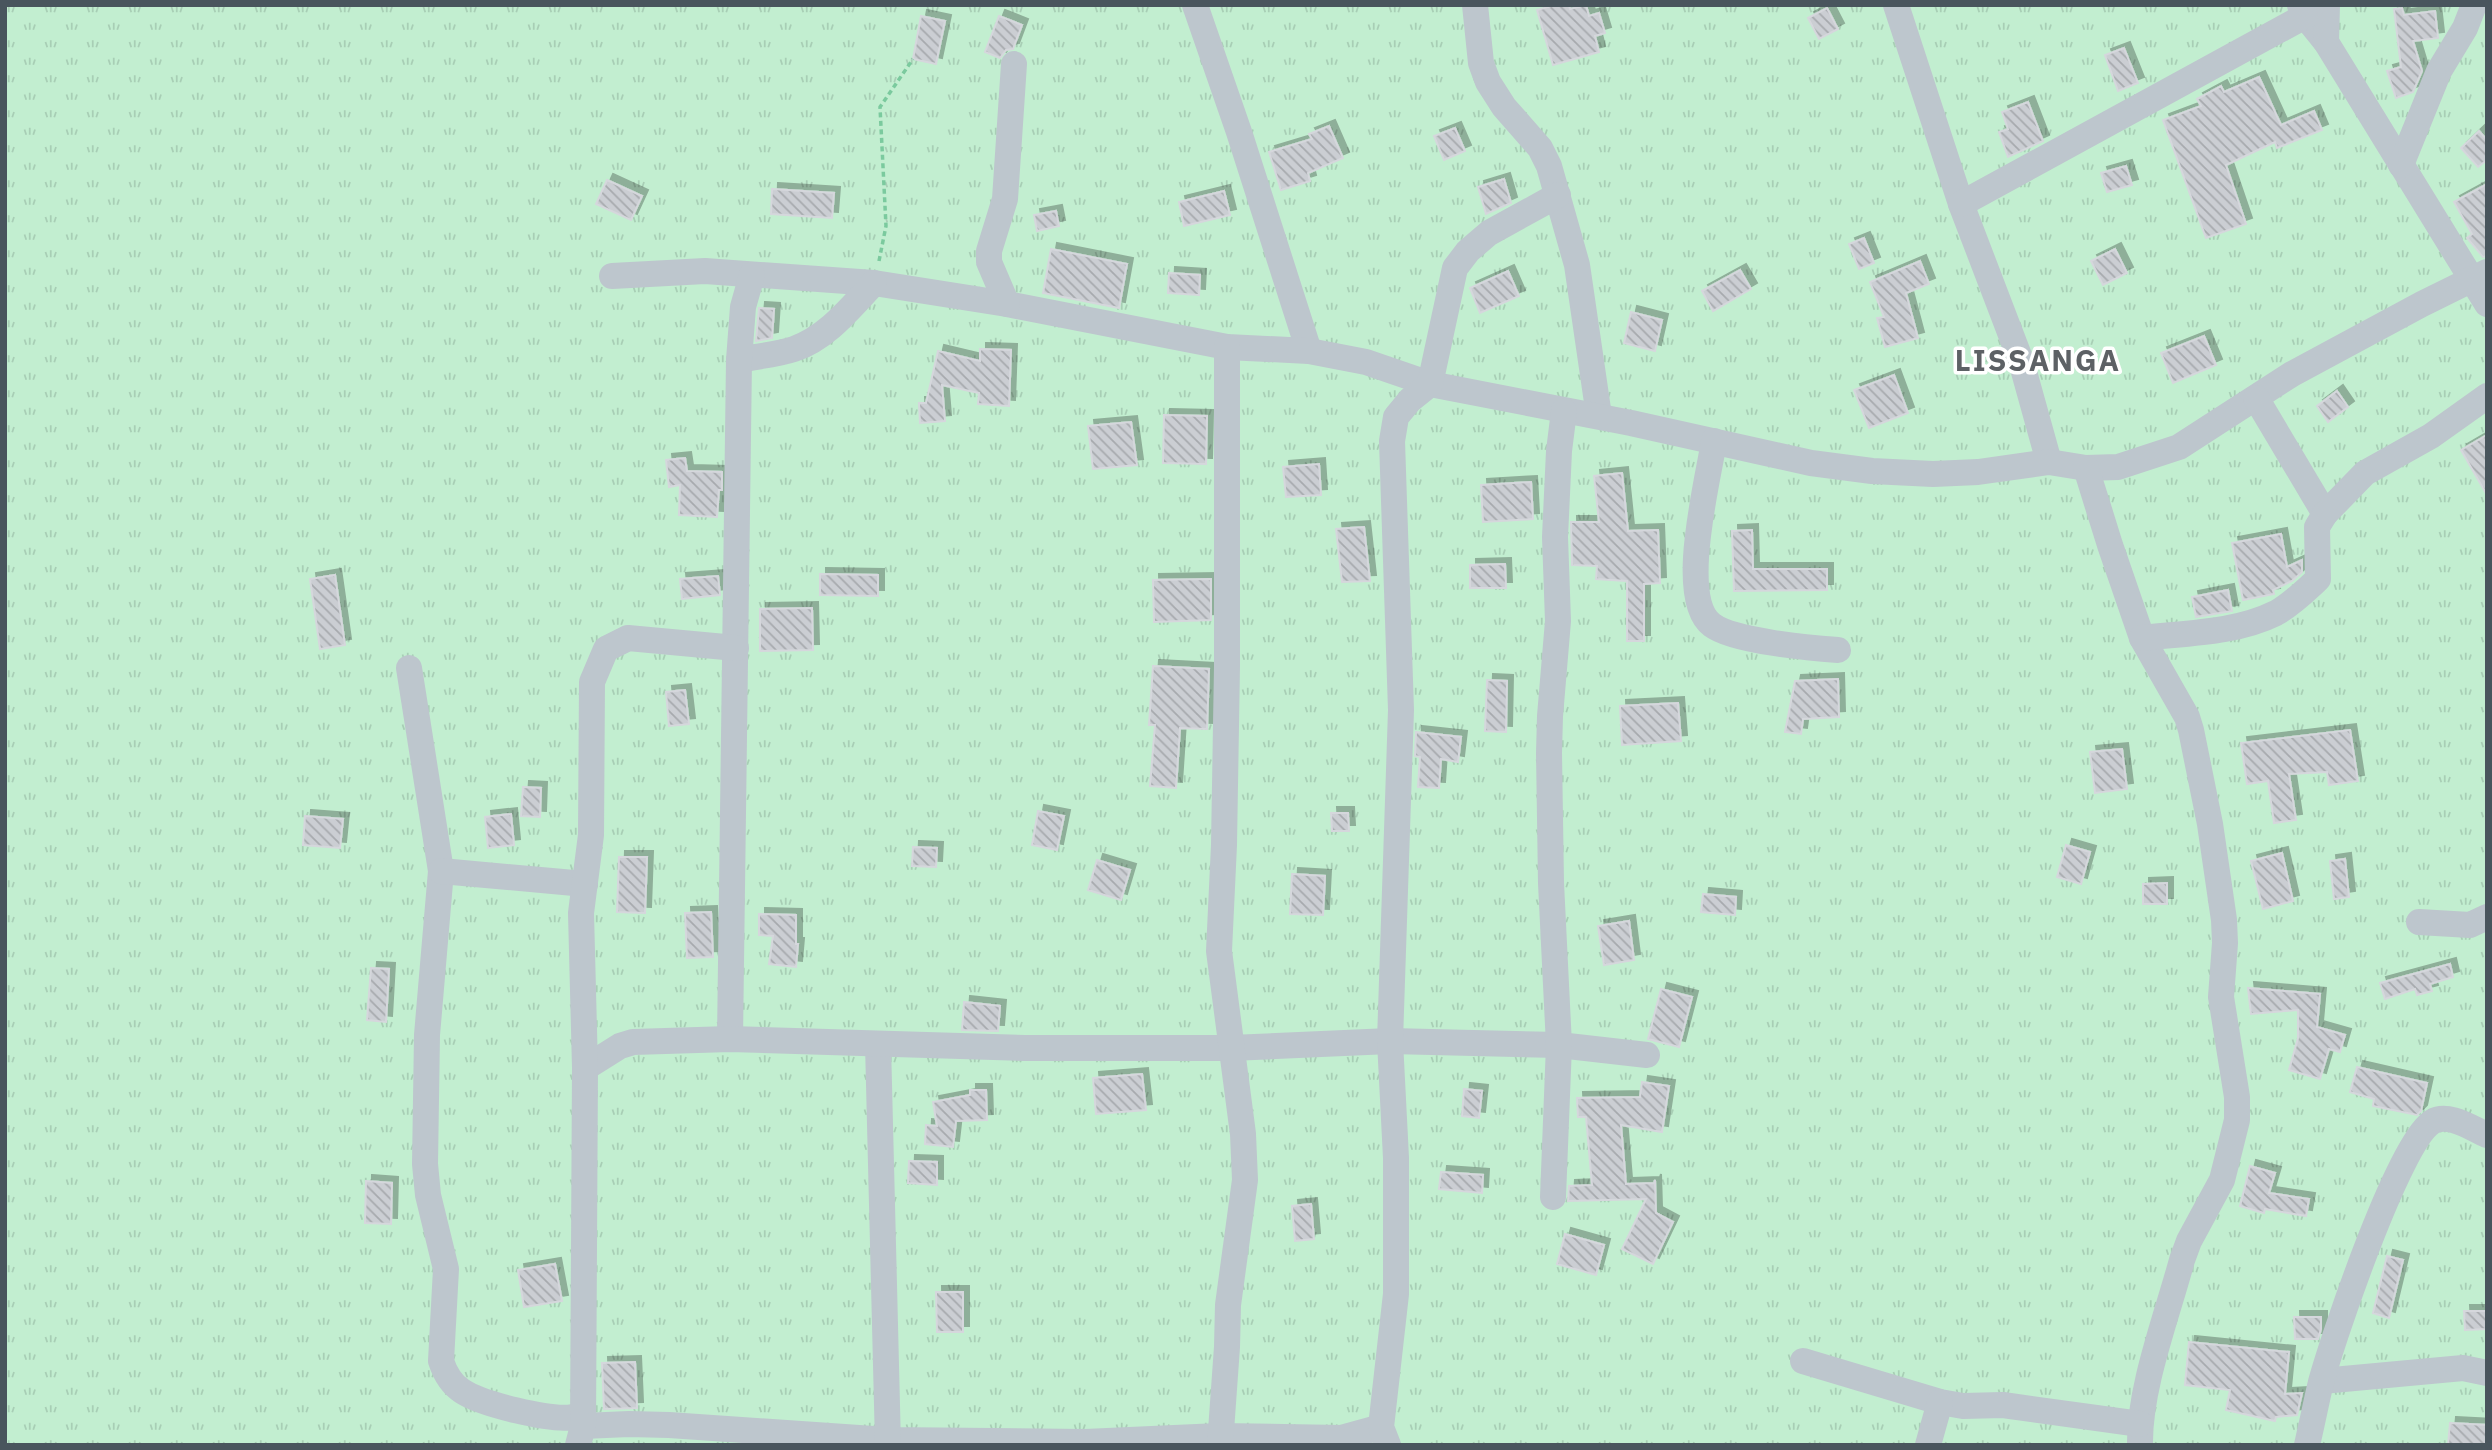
<svg xmlns="http://www.w3.org/2000/svg" width="2492" height="1450" viewBox="0 0 2492 1450" font-family="'IBM Plex Sans',sans-serif">
<defs>
<pattern id="grass-tufts" width="24" height="20" patternUnits="userSpaceOnUse" patternTransform="scale(1.75)"><rect width="24" height="20" fill="#c2eed0"/><path d="M3 7l-1-3M5 7V3M7 7l1-3M15 17l-1-3M17 17v-4M19 17l1-3" fill="none" stroke="#a8ceb5"/></pattern>
<pattern id="building-back-hatch" width="6" height="6" patternUnits="userSpaceOnUse" patternTransform="scale(1.75)"><rect width="6" height="6" fill="#cbced3"/><path d="M-1 5l2 2M0 0l6 6M5-1l2 2" fill="none" stroke="#a7aaae"/></pattern>
<filter id="shadow"><feDropShadow dx="6" dy="-6" stdDeviation="0" flood-color="#0004"/></filter>
</defs>
<rect width="100%" height="100%" fill="#f3f1f1"/>
<rect fill="url(#grass-tufts)" x="5" y="5" width="2482" height="1440"/>
<g fill="url(#building-back-hatch)" stroke="#d5d7dc" stroke-width="2" filter="url(#shadow)">
<path d="M1555,5H1569L1570,9L1586,5L1589,16L1599,13L1605,33L1595,36L1599,52L1553,65L1537,10Z"/>
<path d="M1827,8L1838,29L1819,39L1808,18Z"/>
<path d="M2402,8L2404,15L2435,11L2438,38L2413,41L2422,71L2413,92L2396,98L2387,71L2401,67L2394,9Z"/>
<path d="M921,16L945,21L936,64L913,59Z"/>
<path d="M999,16L1022,25L1013,49L1006,50L1000,58L985,52Z"/>
<path d="M2124,48L2138,83L2118,91L2105,55Z"/>
<path d="M2259,77L2281,125L2314,111L2322,130L2277,148L2275,142L2226,165L2246,224L2206,238L2163,120L2201,106L2197,99L2221,86L2224,92Z"/>
<path d="M2028,102L2043,141L2008,157L1999,132L2008,129L2002,112Z"/>
<path d="M1329,126L1343,158L1308,173L1310,181L1281,190L1269,152L1312,139L1309,134Z"/>
<path d="M1455,128L1465,151L1444,160L1434,136Z"/>
<path d="M2479,131L2487,140V160L2478,167L2461,148Z"/>
<path d="M2126,166L2132,185L2107,192L2101,173Z"/>
<path d="M1504,179L1511,203L1486,214L1478,187Z"/>
<path d="M607,180L642,196L631,220L596,204Z"/>
<path d="M2487,184V256L2483,257L2467,238L2472,234L2454,202Z"/>
<path d="M772,189L834,193L832,218L771,214Z"/>
<path d="M1224,191L1230,215L1184,226L1179,202Z"/>
<path d="M1056,211L1059,226L1037,231L1034,215Z"/>
<path d="M1864,238L1874,263L1859,269L1849,244Z"/>
<path d="M1051,249L1127,264L1119,308L1043,293Z"/>
<path d="M2115,249L2127,273L2103,285L2091,261Z"/>
<path d="M1920,261L1929,284L1906,293L1918,338L1885,347L1877,318L1884,317L1870,282Z"/>
<path d="M1740,270L1751,289L1713,311L1702,291Z"/>
<path d="M1508,271L1519,296L1480,313L1470,288Z"/>
<path d="M1169,273L1200,275L1199,295L1168,293Z"/>
<path d="M759,308L774,309L772,338L756,341Z"/>
<path d="M1631,312L1662,320L1655,351L1624,343Z"/>
<path d="M2204,336L2216,365L2173,383L2161,353Z"/>
<path d="M980,349L1011,350L1009,406L978,404L979,393L942,385L945,421L920,423L919,403H926L938,351L980,361Z"/>
<path d="M1894,375L1908,413L1869,428L1854,390Z"/>
<path d="M2337,391L2348,407L2328,422L2317,406Z"/>
<path d="M1164,415L1207,416L1206,464L1163,463Z"/>
<path d="M1131,422L1137,465L1093,469L1088,426Z"/>
<path d="M2487,435V495L2461,450Z"/>
<path d="M685,458L687,471L722,472V490H719L717,517L679,515L680,485L669,487L666,460Z"/>
<path d="M1319,464L1321,495L1286,497L1283,467Z"/>
<path d="M1622,473L1628,531L1658,530L1660,583L1644,584V641H1627V581L1596,579L1597,566L1572,565L1571,522H1599L1594,476Z"/>
<path d="M1531,482L1533,519L1483,522L1481,485Z"/>
<path d="M1364,527L1370,581L1342,582L1336,529Z"/>
<path d="M1752,530L1753,569H1827V590L1734,591L1732,531Z"/>
<path d="M2281,534L2287,567L2302,560V572L2292,581L2273,590L2274,594L2243,600L2232,543Z"/>
<path d="M1505,564L1506,588H1470V565Z"/>
<path d="M820,574L878,575V596L820,595Z"/>
<path d="M335,575L345,645L320,649L310,579Z"/>
<path d="M718,576L720,595L682,599L680,579Z"/>
<path d="M1211,579V620L1154,622L1153,580Z"/>
<path d="M2228,590L2232,611L2196,617L2192,597Z"/>
<path d="M812,608L813,650L760,651V609Z"/>
<path d="M1153,666L1209,669L1207,729L1180,728L1176,788L1150,786L1155,725H1149Z"/>
<path d="M1838,679L1839,717L1803,719L1801,734L1785,732L1795,681Z"/>
<path d="M1487,680L1507,681L1506,732L1485,731Z"/>
<path d="M685,690L689,724L669,726L666,692Z"/>
<path d="M1678,703L1681,741L1622,745L1620,706Z"/>
<path d="M2350,730L2358,781L2329,785L2327,772L2289,774L2296,820L2274,823L2268,781L2247,784L2241,743Z"/>
<path d="M1416,732L1461,737L1458,762L1441,759L1439,788L1418,787L1420,757L1415,756Z"/>
<path d="M2122,749L2127,789L2095,793L2090,752Z"/>
<path d="M523,787L541,788L540,817L521,816Z"/>
<path d="M1038,811L1064,816L1057,850L1032,845Z"/>
<path d="M1331,813H1348L1349,831H1332Z"/>
<path d="M511,814L514,845L488,848L485,817Z"/>
<path d="M305,816L343,819L340,848L303,845Z"/>
<path d="M2066,845L2090,852L2081,884L2057,877Z"/>
<path d="M913,847L937,848L936,867L912,866Z"/>
<path d="M2282,853L2293,901L2263,909L2251,861Z"/>
<path d="M619,857H647L645,913L617,912Z"/>
<path d="M2345,859L2349,897L2334,899L2330,861Z"/>
<path d="M1097,860L1130,870L1121,900L1088,890Z"/>
<path d="M1292,874L1325,876L1323,915L1290,914Z"/>
<path d="M2167,883V904H2143V884Z"/>
<path d="M1703,894L1736,897L1735,915L1701,912Z"/>
<path d="M711,912L713,957L687,958L685,913Z"/>
<path d="M759,914L796,915V944H798L796,967L769,964L773,936L759,935Z"/>
<path d="M1629,921L1634,960L1604,965L1598,926Z"/>
<path d="M2450,964L2453,977L2430,984L2432,991L2417,995L2415,989L2385,999L2380,983Z"/>
<path d="M371,968L389,969L386,1022L367,1020Z"/>
<path d="M2248,988L2320,994L2317,1027L2345,1035L2340,1052L2329,1049L2320,1079L2289,1070L2298,1038V1010L2251,1014Z"/>
<path d="M1661,989L1692,997L1679,1047L1648,1039Z"/>
<path d="M964,1002L1000,1006L998,1031L962,1030Z"/>
<path d="M2357,1067L2427,1083L2421,1111L2417,1115L2373,1106L2374,1099L2350,1092Z"/>
<path d="M1142,1074L1146,1110L1096,1114L1093,1078Z"/>
<path d="M1642,1082L1669,1086L1662,1132L1621,1125L1626,1184L1654,1183L1655,1180L1656,1213L1673,1222L1653,1264L1622,1249L1646,1199L1568,1201L1569,1186L1592,1185L1586,1117H1578L1577,1098L1640,1097Z"/>
<path d="M1464,1089L1482,1091L1479,1118L1462,1116Z"/>
<path d="M970,1090H986L987,1120L956,1121L953,1147L925,1144L926,1125L937,1126L933,1102L970,1095Z"/>
<path d="M909,1161L937,1162V1185L908,1183Z"/>
<path d="M2250,1166L2275,1173L2269,1193L2309,1199L2306,1216L2265,1209L2264,1213L2240,1206Z"/>
<path d="M1441,1172L1483,1175L1482,1193L1439,1189Z"/>
<path d="M366,1181L392,1183L391,1224L365,1223Z"/>
<path d="M1311,1204L1314,1239L1295,1241L1292,1206Z"/>
<path d="M1565,1234L1604,1245L1596,1275L1557,1264Z"/>
<path d="M2387,1256L2403,1260L2389,1318L2373,1313Z"/>
<path d="M555,1264L562,1301L524,1307L518,1270Z"/>
<path d="M936,1292H963V1332H937Z"/>
<path d="M2464,1311H2487V1329L2465,1330Z"/>
<path d="M2294,1317H2321V1329L2318,1339H2295Z"/>
<path d="M2189,1342L2289,1352L2285,1394L2302,1393L2297,1415L2276,1417L2275,1421L2226,1410L2230,1390L2185,1385Z"/>
<path d="M635,1362L637,1408L604,1409L602,1363Z"/>
<path d="M2450,1423L2487,1425V1445H2448Z"/>
</g>
<g fill="none" stroke-linecap="round" stroke-linejoin="round">
<path stroke="#7bca9e" stroke-width="3.5" stroke-dasharray="5 3.5" stroke-linecap="butt" d="M879,261L886,226L880,107L913,59"/>
<g stroke="#bdc6cd" stroke-width="26">
<path d="M1195,5L1239,132L1309,351"/>
<path d="M1475,5L1481,63L1488,82L1504,107L1540,148L1549,166L1577,265L1599,416"/>
<path d="M1896,5L1961,204L2021,361L2049,462"/>
<path d="M2300,5L2305,16L2326,42L2487,304"/>
<path d="M2326,42L2327,5"/>
<path d="M2401,165L2439,71L2465,28L2474,5"/>
<path d="M1961,204L2305,16"/>
<path d="M612,276L705,271L874,283L1007,304L1227,347L1309,351L1366,362L1430,384L1631,423L1811,463L1872,471L1933,474L1978,472L2049,462L2086,468L2118,467L2179,447L2292,374L2422,304L2487,272"/>
<path d="M1007,304L989,262V251L1005,199L1014,64"/>
<path d="M739,360C757,356 776,355 794,349C827,338 851,307 874,283"/>
<path d="M2256,398L2325,514"/>
<path d="M1714,441C1708,481 1677,599 1712,625C1733,641 1810,648 1838,650"/>
<path d="M2086,468L2110,545L2142,638L2187,717L2191,730L2210,824L2224,920L2225,943L2221,997L2237,1097V1120L2222,1180L2189,1241L2182,1260C2167,1316 2139,1388 2140,1445"/>
<path d="M2142,638C2186,633 2236,633 2276,613C2292,604 2305,591 2318,579L2317,527L2325,514L2365,473L2431,436L2487,396"/>
<path d="M409,668L441,871L427,1035L425,1164L428,1195L446,1269L441,1361C445,1373 451,1384 462,1391C481,1404 551,1421 573,1417L583,1426L629,1424L669,1425L888,1440L1085,1442L1219,1436L1341,1438L1381,1427"/>
<path d="M441,871L585,884"/>
<path d="M2419,922L2470,925L2487,917"/>
<path d="M730,1039L739,360L743,307L752,275"/>
<path d="M878,1044L888,1445"/>
<path d="M585,1068L620,1046L633,1042L730,1039L1025,1048H1231L1390,1041L1559,1045L1647,1055"/>
<path d="M1553,1197L1559,1045L1551,883L1549,753L1550,716L1558,621L1555,537L1559,451L1564,411"/>
<path d="M1803,1361L1940,1402L1963,1406L2003,1405L2140,1424"/>
<path d="M2322,1381L2463,1368L2487,1373"/>
<path d="M578,1445L583,1426L585,1068L581,913L591,835L592,682L606,649L628,638L736,648"/>
<path d="M1220,1445L1227,1347L1228,1305L1245,1180L1243,1134L1219,951L1224,845L1227,666V347"/>
<path d="M1388,1445L1381,1427L1396,1294V1158L1390,1041L1401,710L1392,441L1396,417L1410,400L1430,384L1455,268L1468,251L1489,233L1558,195"/>
<path d="M1928,1445L1940,1402"/>
<path d="M2307,1445C2312,1424 2316,1403 2321,1382C2333,1338 2399,1142 2432,1122C2448,1112 2471,1128 2487,1135"/>
</g>
</g>
<g text-anchor="middle" dominant-baseline="central" stroke-width="7" stroke-linejoin="round" paint-order="stroke">
<g font-size="30" font-weight="bold" letter-spacing="2" fill="#5d6165" stroke="#fff">
<text x="2038" y="359">LISSANGA</text>
</g>
</g>
<rect width="2492" height="1450" fill="none" stroke="#49555d" stroke-width="14"/>
</svg>
